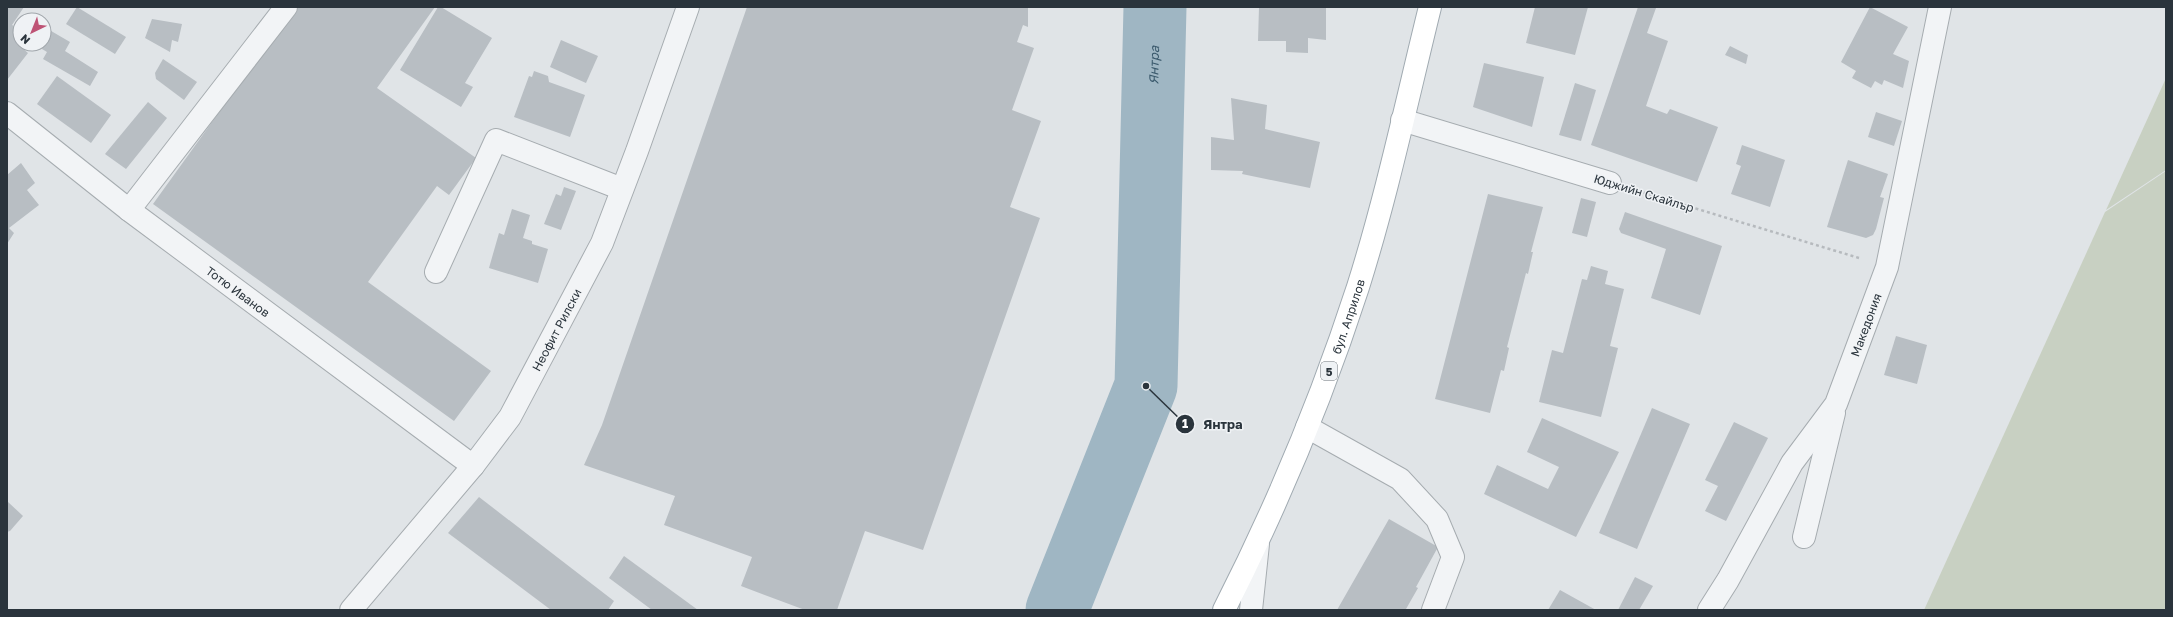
<svg xmlns="http://www.w3.org/2000/svg" width="2173" height="617" viewBox="0 0 2173 617" font-family="'Golos Text',sans-serif">
<rect width="100%" height="100%" fill="#e0e4e7"/>
<g fill="#c8d0c2">
<path d="M2166,78V170L2106,210Z"/>
<path d="M2166,171V610H1924L2105,212Z"/>
</g>
<g fill="none" stroke-linecap="round" stroke-linejoin="round">
<path stroke="#9fb6c3" stroke-width="63" id="s1" d="M1057,610L1146,386L1155,7"/>
</g>
<g fill="#b8bec3">
<path d="M7,7H24L12,25L20,29V44H24L21,47L28,53L7,80Z"/>
<path d="M77,7L126,37L115,54L66,24Z"/>
<path d="M295,7H435L377,88L476,158L449,195L437,186L368,282L491,371L454,421L153,204Z"/>
<path d="M438,7H441L492,38L465,83L473,87L461,107L400,70Z"/>
<path d="M747,7H1028V27L1023,25L1017,42L1034,48L1012,110L1041,121L1010,207L1040,218L923,550L865,531L837,610H805L741,586L752,557L664,525L675,496L584,465L602,425Z"/>
<path d="M1259,7H1326V40L1308,38V53L1286,52V41H1258Z"/>
<path d="M1535,7H1588L1575,55L1526,43Z"/>
<path d="M1638,7L1656,8L1647,33L1668,41L1646,106L1667,114L1670,109L1718,127L1697,182L1591,145Z"/>
<path d="M1870,7L1908,27L1893,54L1909,61L1903,88L1884,80L1882,85L1875,81L1871,88L1852,78L1856,71L1841,62Z"/>
<path d="M152,19L182,24L178,42L172,40L170,52L145,38Z"/>
<path d="M46,28L70,42L65,51L98,72L90,86L43,59L47,52L42,49L45,42L44,31Z"/>
<path d="M561,40L598,56L586,83L550,67Z"/>
<path d="M1730,46L1748,55L1746,64L1725,55Z"/>
<path d="M163,59L197,82L184,100L156,79L155,73Z"/>
<path d="M1484,63L1544,77L1532,127L1473,107Z"/>
<path d="M534,71L548,76L549,82L585,95L570,137L514,117L529,76L532,77Z"/>
<path d="M57,76L111,115L91,143L37,104Z"/>
<path d="M1575,83L1596,90L1581,141L1559,135Z"/>
<path d="M1231,98L1267,105L1265,129L1320,142L1310,188L1242,174L1243,171L1211,170V137L1234,140Z"/>
<path d="M148,102L167,118L126,169L105,154Z"/>
<path d="M1876,112L1902,121L1894,146L1868,137Z"/>
<path d="M1742,145L1785,160L1770,207L1731,194L1741,166L1736,164Z"/>
<path d="M1848,160L1888,174L1880,197L1884,198L1876,229L1873,235L1866,238L1827,227Z"/>
<path d="M21,163L35,183L27,190L39,205L9,228L14,233L7,244V175Z"/>
<path d="M564,187L576,191L561,230L544,224L556,194L561,196Z"/>
<path d="M1488,194L1543,207L1531,252H1533L1528,274L1526,273L1507,347L1509,348L1504,371L1501,370L1490,413L1435,399Z"/>
<path d="M1581,198L1596,202L1587,237L1572,233Z"/>
<path d="M512,209L530,215L523,238L532,241V244L548,249L538,283L489,268L499,233L504,235Z"/>
<path d="M1625,212L1722,246L1700,315L1651,298L1666,249L1621,233L1619,229Z"/>
<path d="M1591,266L1608,271L1605,284L1624,289L1610,346L1618,348L1601,417L1539,402L1552,350L1563,353L1582,279L1587,280Z"/>
<path d="M1896,336L1927,345L1917,384L1884,375Z"/>
<path d="M1652,408L1690,424L1637,549L1599,533Z"/>
<path d="M1542,418L1619,452L1576,537L1484,494L1497,465L1548,489L1559,467L1527,452Z"/>
<path d="M1734,422L1768,438L1726,521L1705,511L1718,486L1705,480Z"/>
<path d="M479,497L614,601L608,610H551L448,533Z"/>
<path d="M7,501L23,516L10,531L7,532Z"/>
<path d="M1389,519L1438,547L1416,587L1418,588L1406,609L1337,610Z"/>
<path d="M624,556L698,610H652L609,578Z"/>
<path d="M1635,577L1653,586L1639,610H1618Z"/>
<path d="M1560,590L1596,610H1548Z"/>
</g>
<g fill="none" stroke-linecap="round" stroke-linejoin="round">
<g stroke="#a6acb0" stroke-width="24">
<g id="minor">
<path id="s2" d="M7,113L129,210L473,466"/>
<path d="M1402,120L1610,183"/>
<path d="M129,210L286,7"/>
<path d="M436,272L496,140L622,189"/>
<path d="M1307,427L1400,479L1437,519L1453,557L1433,610"/>
<path d="M1804,537L1834,413"/>
<path id="s3" d="M351,610L473,466L510,417L602,243L637,151L688,7"/>
<path d="M1251,610L1258,544"/>
<path id="s4" d="M1709,610L1728,580L1792,463L1836,404L1887,267L1940,7"/>
</g>
</g>
<g stroke="#a0aab1" stroke-width="24">
<g id="major">
<path id="s5" d="M1224,610C1277,506 1322,398 1358,287C1387,195 1407,100 1430,7"/>
</g>
</g>
<path stroke="#b6babe" stroke-width="2.5" stroke-dasharray="3 3" stroke-linecap="butt" d="M1638,191L1859,258"/>
<use href="#minor" stroke="#f2f4f6" stroke-width="22"/>
<use href="#major" stroke="#fff" stroke-width="22"/>
</g>
<g text-anchor="middle" dominant-baseline="central" stroke-width="3" stroke-linejoin="round" paint-order="stroke">
<rect fill="#eff2f5" stroke="#656d74" stroke-width="1" x="1321" y="362" width="16" height="18" rx="3"/>
<g font-size="11" font-weight="bold" fill="#2a343c">
<text x="1329" y="371">5</text>
</g>
<g font-size="12" fill="#2a343c" stroke="#eff2f5">
<text transform="translate(1644 193) rotate(17)">Юджийн Скайлър</text>
<text stroke="none"><textPath href="#s2" startOffset="292">Тотю Иванов</textPath></text>
<text stroke="none"><textPath href="#s5" startOffset="319">бул. Априлов</textPath></text>
<text stroke="none"><textPath href="#s4" startOffset="327">Македония</textPath></text>
<text stroke="none"><textPath href="#s3" startOffset="349">Неофит Рилски</textPath></text>
</g>
<g font-size="13" font-style="italic" fill="#39586b" stroke="#eff2f5">
<text stroke="none"><textPath href="#s1" startOffset="562">Янтра</textPath></text>
</g>
</g>
<path fill="none" stroke="#2a343c" stroke-width="1.5" d="M1146 386L1185 424"/>
<g fill="#2a343c" stroke="#eff2f5" stroke-width="1.5">
<circle cx="1146" cy="386" r="4"/>
<circle cx="1185" cy="424" r="10"/>
</g>
<g font-size="12" text-anchor="middle" font-weight="bold" fill="#fff">
<text x="1185" y="428">1</text>
</g>
<g font-size="13" text-anchor="middle" font-weight="bold" fill="#2a343c" stroke="#eff2f5" stroke-width="3" stroke-linejoin="round" paint-order="stroke">
<text x="1223" y="429">Янтра</text>
</g>
<rect width="2173" height="617" fill="none" stroke="#2a343c" stroke-width="16"/>
<g transform="translate(32 32) rotate(223)"><circle r="19" fill="#eff2f5" stroke="#a0a6ab"/>
<path d="M0-3L7 15L0 10L-7 15Z" fill="#be5375"/>
<text y="-6" font-size="11" font-weight="bold" text-anchor="middle" fill="#2a343c">N</text>
</g>
</svg>
